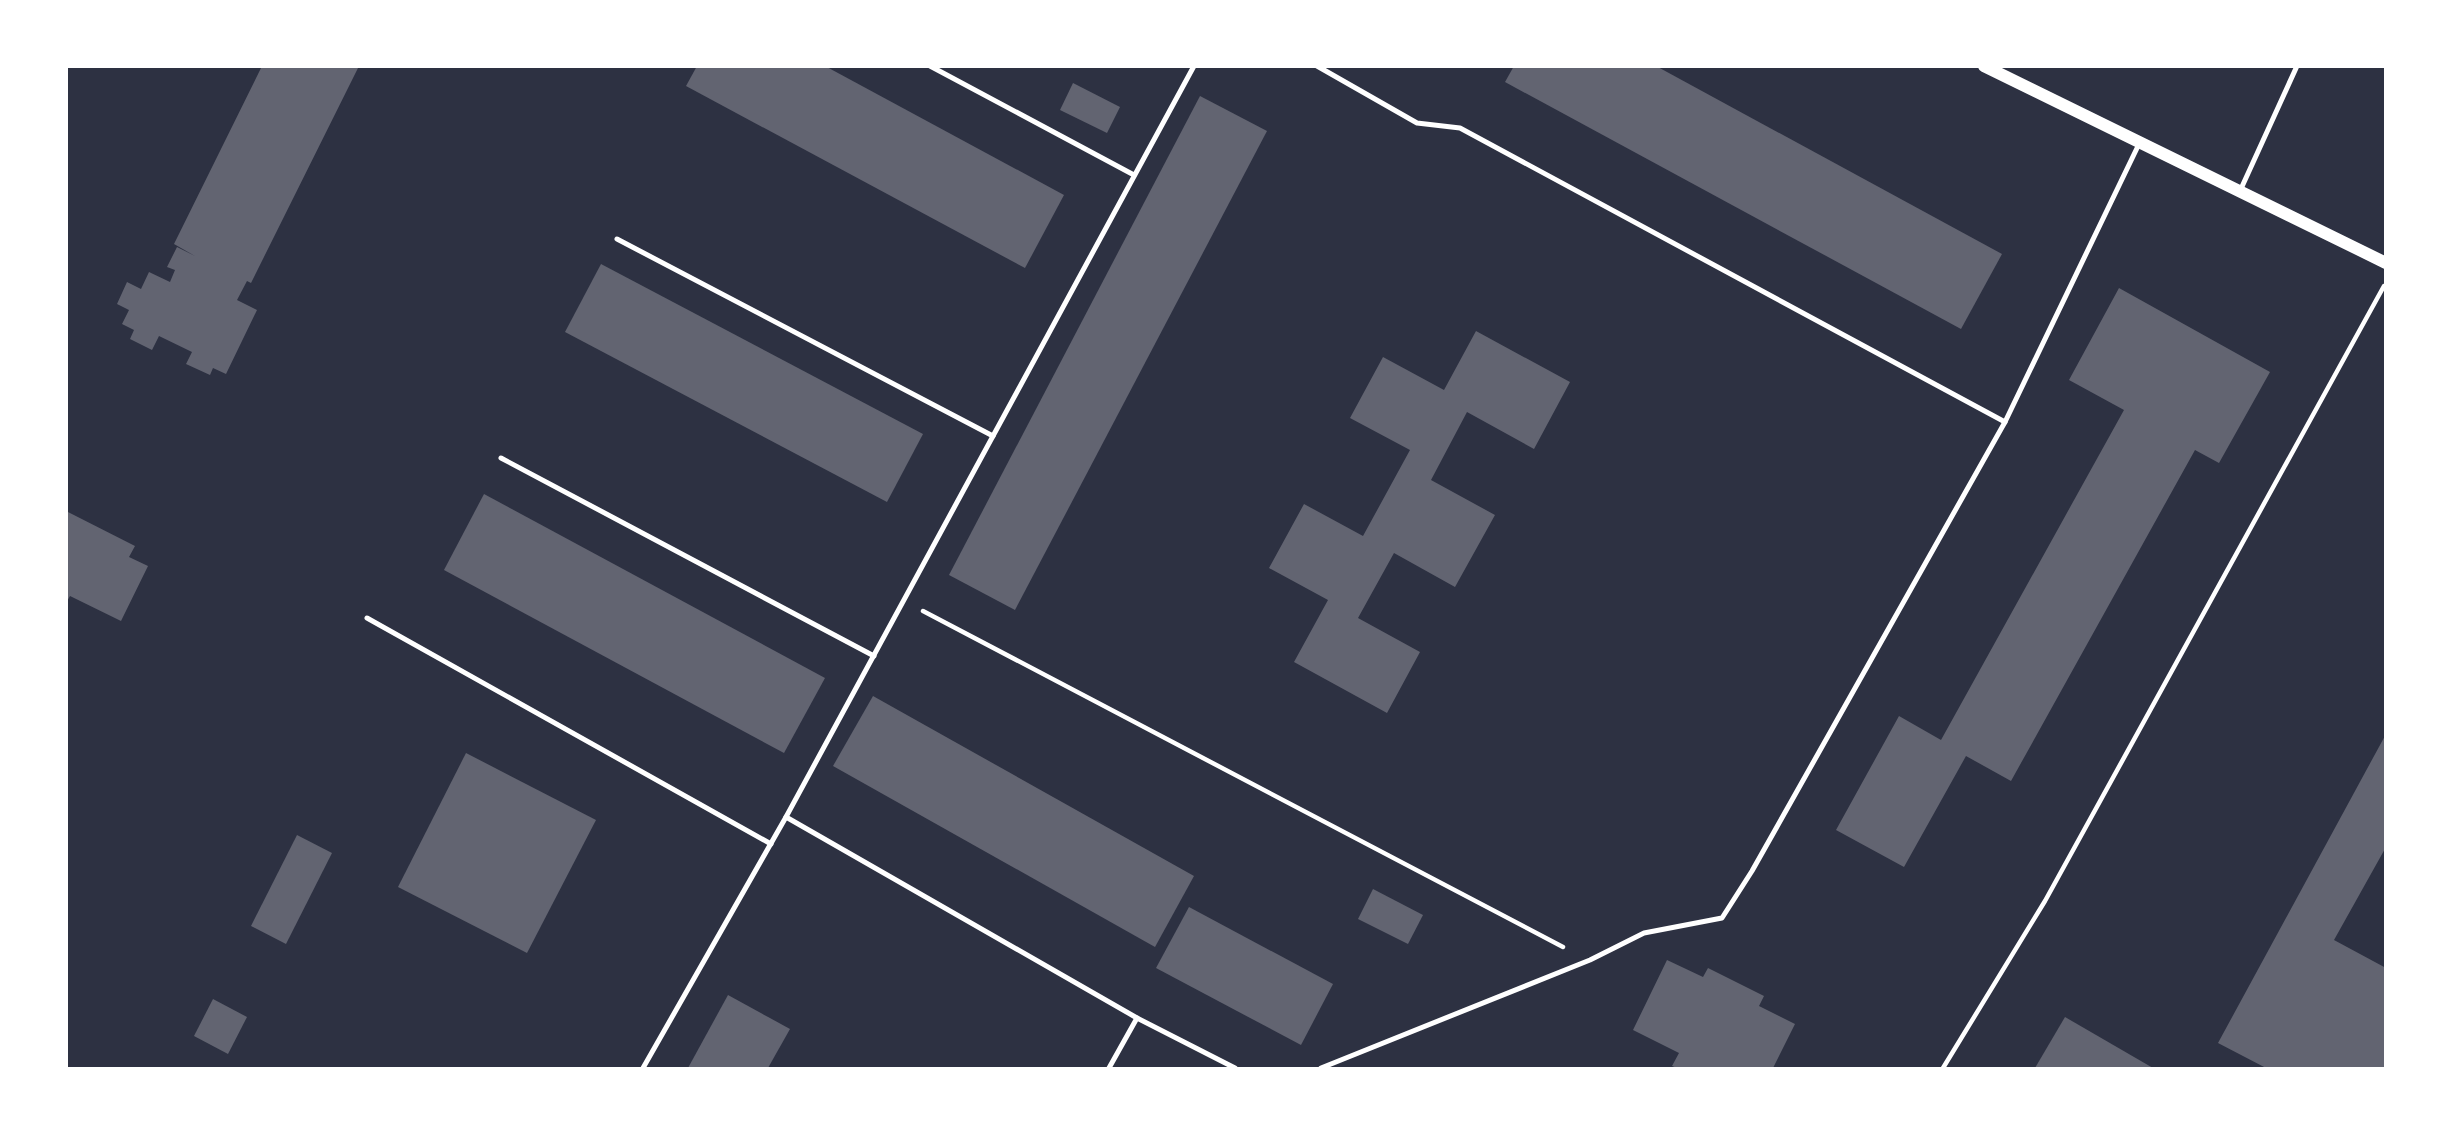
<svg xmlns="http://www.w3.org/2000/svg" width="2452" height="1135" viewBox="0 0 2452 1135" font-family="'Exo 2',sans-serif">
<rect width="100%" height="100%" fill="#2d3142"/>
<g fill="#626471">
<path d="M262,66H359L251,283L247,281L237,300L257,310L226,374L213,368L210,375L186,364L192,352L159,336L152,350L130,339L134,330L122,324L129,310L117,304L127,282L141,289L149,272L170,282L175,270L167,267L177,247L195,256L174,244Z"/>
<path d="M697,66H825L1064,195L1025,268L686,86Z"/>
<path d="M1514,66H1656L2002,254L1961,329L1505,82Z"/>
<path d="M1073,83L1120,107L1107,133L1060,110Z"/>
<path d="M1200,96L1267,131L1015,610L949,575Z"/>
<path d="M601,264L923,434L887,502L565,332Z"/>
<path d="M2119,288L2270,372L2219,463L2195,450L2011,781L1966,756L1904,867L1836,830L1899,716L1941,740L2124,410L2069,380Z"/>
<path d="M1476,331L1570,382L1534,449L1467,412L1431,480L1495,515L1455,587L1394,553L1358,618L1420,652L1387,713L1294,662L1328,600L1269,568L1304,504L1363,536L1410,450L1350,418L1383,357L1444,390Z"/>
<path d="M484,494L825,678L784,753L444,570Z"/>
<path d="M66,511L135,546L129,557L148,566L121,621L70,596L66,603Z"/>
<path d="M873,696L1194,876L1155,947L833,766Z"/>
<path d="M2386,734V847L2334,940L2386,968V1068H2266L2218,1043Z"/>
<path d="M466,753L596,820L527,953L398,887Z"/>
<path d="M297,835L332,853L286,944L251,926Z"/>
<path d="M1373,889L1423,915L1408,944L1358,919Z"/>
<path d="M1189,907L1333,984L1301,1045L1156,968Z"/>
<path d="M1667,960L1703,977L1708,968L1764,996L1759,1006L1795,1024L1773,1068H1677L1672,1066L1679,1053L1633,1030Z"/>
<path d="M728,995L790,1029L768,1068H688Z"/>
<path d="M213,999L247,1017L228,1054L194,1036Z"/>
<path d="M2065,1017L2153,1068H2035Z"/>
</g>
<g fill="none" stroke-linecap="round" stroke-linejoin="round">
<g stroke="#fff" stroke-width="4.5">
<path d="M923,611L1563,947"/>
<path d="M1943,1068L2045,901L2384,286"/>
</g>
<g stroke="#fff" stroke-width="5">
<path d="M930,66L1134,175"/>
<path d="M1317,66L1417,123L1460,128L2005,422"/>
<path d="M2240,191L2297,66"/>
<path d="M617,239L993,436"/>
<path d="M501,458L874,656"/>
<path d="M367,618L771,844"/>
<path d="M786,817L1137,1018"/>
<path d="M643,1068L786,817L1194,66"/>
<path d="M1109,1068L1137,1018L1235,1068"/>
<path d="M1321,1068L1590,960L1644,933L1722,918L1752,871L2005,422L2139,144"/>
</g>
<path stroke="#fff" stroke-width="12" d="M1984,66L2386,263"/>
</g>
<rect width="2452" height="1135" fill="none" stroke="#ffffff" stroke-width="136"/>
</svg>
